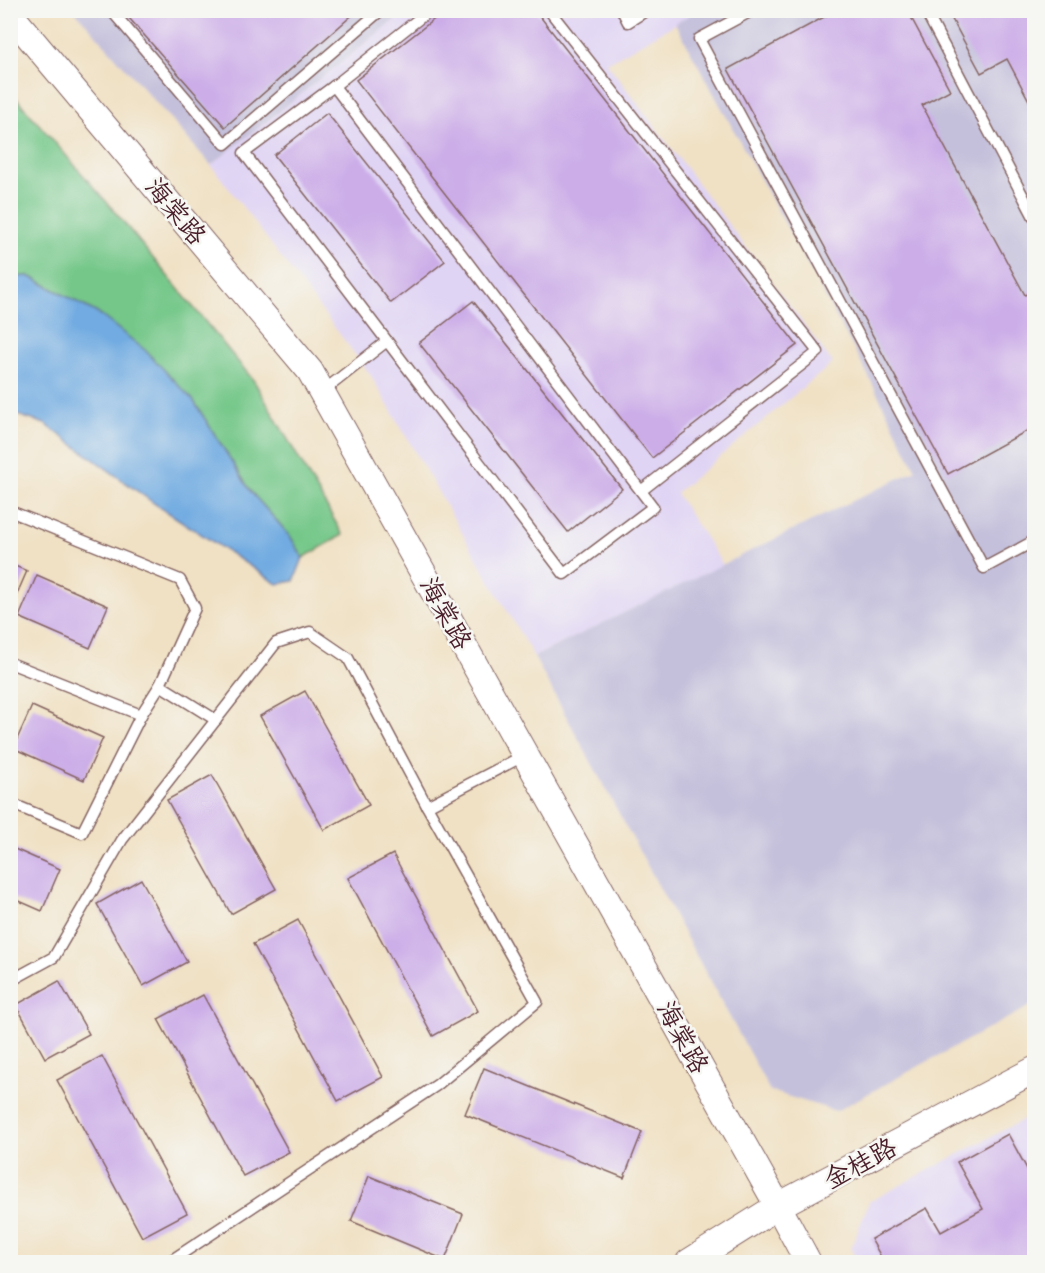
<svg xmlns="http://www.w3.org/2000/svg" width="1045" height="1273" viewBox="0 0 1045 1273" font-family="Itim,'LXGW WenKai TC',sans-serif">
<rect width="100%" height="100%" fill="#f6f6f2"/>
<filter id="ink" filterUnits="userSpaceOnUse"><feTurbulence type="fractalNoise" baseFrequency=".0167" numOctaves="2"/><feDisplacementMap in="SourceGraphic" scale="12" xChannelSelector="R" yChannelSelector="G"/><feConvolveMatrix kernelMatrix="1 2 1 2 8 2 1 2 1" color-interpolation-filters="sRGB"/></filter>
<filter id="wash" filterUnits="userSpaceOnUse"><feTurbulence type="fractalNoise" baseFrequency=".008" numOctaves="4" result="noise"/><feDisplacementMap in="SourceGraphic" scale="24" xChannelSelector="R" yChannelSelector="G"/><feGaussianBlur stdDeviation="1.35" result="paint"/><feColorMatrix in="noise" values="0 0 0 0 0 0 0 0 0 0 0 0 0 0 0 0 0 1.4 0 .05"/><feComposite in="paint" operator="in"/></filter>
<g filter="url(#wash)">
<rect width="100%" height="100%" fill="#f0e1c4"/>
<g fill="#e0d4f4">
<path d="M406,11H698L607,63L833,363L676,493L723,565L534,657L370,374L211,165Z"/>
<path d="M1034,1114V1262H858L851,1249L869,1202Z"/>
</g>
<g fill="#c4c0db">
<path d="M698,10L1034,11V1004L836,1111L770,1091L534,657L916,470L866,371L675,23Z"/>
<path d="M75,11H406L211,165Z"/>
</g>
<path fill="#75c789" stroke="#60735a" stroke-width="1.5" d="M10,91L111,207L254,381L343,535L303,558L290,536L251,492L193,400L99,314L29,276L11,277Z"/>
<path fill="#71abe1" stroke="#5e6586" stroke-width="1.5" d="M29,276L99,314L145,350L193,400L251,492L290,536L303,558L294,581L277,584L155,504L45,424L11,413V277Z"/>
<g id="blocks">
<g fill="#ccade8">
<path d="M122,10H358L225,127Z"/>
<path d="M446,10H535L797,345L652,458L356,80Z"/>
<path d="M837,10H907L950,90L922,105L1025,295L1034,289V427L948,474L728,69Z"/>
<path d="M947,10H1034V110L1007,59L981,73Z"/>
<path d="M327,113L445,261L391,303L274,155Z"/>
<path d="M473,301L622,489L568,532L419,343Z"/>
<path d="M10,564L27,571L10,610Z"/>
<path d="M37,575L108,606L90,648L19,617Z"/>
<path d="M305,691L369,805L324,830L260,716Z"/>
<path d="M32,706L103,738L84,780L13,748Z"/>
<path d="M212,775L276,889L231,914L167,800Z"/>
<path d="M10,847L60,869L42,911L10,897Z"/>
<path d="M393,854L478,1011L433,1036L348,878Z"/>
<path d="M141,879L187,962L143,986L97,904Z"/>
<path d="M298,920L383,1077L338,1101L253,944Z"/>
<path d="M59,981L89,1034L45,1058L16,1005Z"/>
<path d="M203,995L289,1152L243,1176L158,1019Z"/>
<path d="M102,1056L187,1213L142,1237L57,1080Z"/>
<path d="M484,1068L642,1132L624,1178L465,1114Z"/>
<path d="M1008,1134L1034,1182V1261L1032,1262H884L871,1239L927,1208L941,1232L983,1209L957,1162Z"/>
<path d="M369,1176L463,1214L445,1260L351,1221Z"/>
</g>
</g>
</g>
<g filter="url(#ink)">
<use href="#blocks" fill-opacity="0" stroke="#846361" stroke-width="1.5"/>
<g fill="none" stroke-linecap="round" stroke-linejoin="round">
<g stroke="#846361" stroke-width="13">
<g id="service">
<path d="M111,10L225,144L381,10"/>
<path d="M549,10L818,352L641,491"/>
<path d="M622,10L628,22L647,10"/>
<path d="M753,10L699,39L984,568L1034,541"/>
<path d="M925,10L1034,217"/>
<path d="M334,86L430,10"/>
<path d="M322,392L387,341L564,574L653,507L334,86L244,153L387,341"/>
<path d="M10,511L180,580L195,608L160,685"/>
<path d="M10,663L141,715L160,685L216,720"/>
<path d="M10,803L82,833L141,715"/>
<path d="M10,981L54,957L122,840L276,643L310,632L348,658L427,806L525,755"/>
<path d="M169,1262L437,1085L537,1002L427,806"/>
</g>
</g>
<g stroke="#846361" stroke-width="28">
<g id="tertiary">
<path d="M10,14L310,371L778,1206L808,1262"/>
<path d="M689,1262L778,1206L1034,1070"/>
</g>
</g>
<use href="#service" stroke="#fff" stroke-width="10"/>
<use href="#tertiary" stroke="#fff" stroke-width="26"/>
</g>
</g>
<g text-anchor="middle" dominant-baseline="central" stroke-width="5" stroke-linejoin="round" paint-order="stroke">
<g font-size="26" fill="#4a1f2b" stroke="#f6f6f2">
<text transform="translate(176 211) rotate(50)">海棠路</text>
<text transform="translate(446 613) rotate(61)">海棠路</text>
<text transform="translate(683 1037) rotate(61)">海棠路</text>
<text transform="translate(860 1163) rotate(-28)">金桂路</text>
</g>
</g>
<rect width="1045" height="1273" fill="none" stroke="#f6f6f2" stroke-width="36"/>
</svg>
